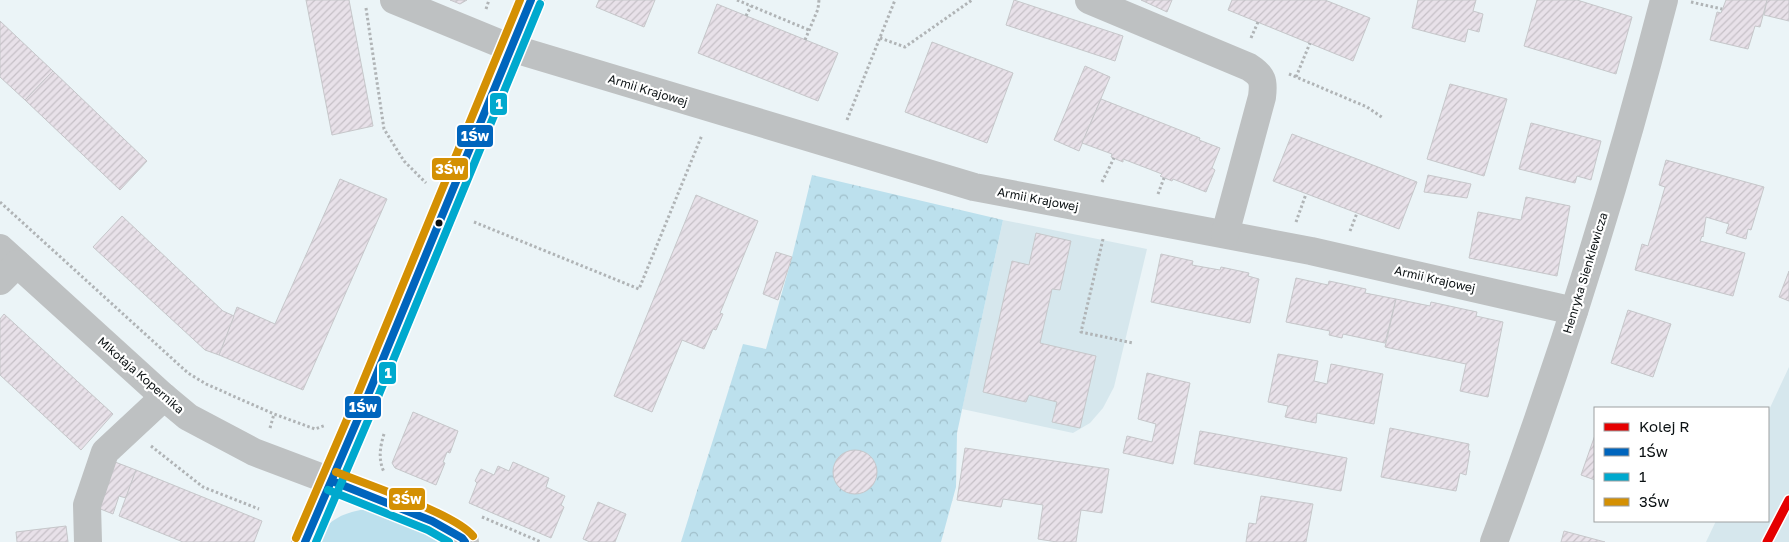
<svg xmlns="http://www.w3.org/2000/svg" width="1789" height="542" viewBox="0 0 1789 542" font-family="'Golos Text',sans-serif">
<defs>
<pattern id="park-crowns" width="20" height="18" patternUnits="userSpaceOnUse" patternTransform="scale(1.25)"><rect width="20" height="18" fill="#bce0ed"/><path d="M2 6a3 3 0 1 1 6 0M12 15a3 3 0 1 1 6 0" fill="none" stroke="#a0bfca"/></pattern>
<pattern id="building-hatch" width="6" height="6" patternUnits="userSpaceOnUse" patternTransform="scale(1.25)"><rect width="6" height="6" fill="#e8e1e9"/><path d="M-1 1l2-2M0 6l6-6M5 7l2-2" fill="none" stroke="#c6c0c7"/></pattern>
</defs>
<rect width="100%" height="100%" fill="#ebf4f7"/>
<g fill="#d6e7ed">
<path d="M1003,220L1147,249L1114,387L1103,408L1090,423L1073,433L962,409Z"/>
<path d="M1789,367V542H1706L1716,521H1768V412Z"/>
</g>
<path fill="#bce0ed" d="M365,509L377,510L432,533L441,542H314C329,520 339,514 365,509Z"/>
<path fill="url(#park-crowns)" d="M812,175L1003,220L957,433L956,487L941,542H681L743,344L766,349L792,257Z"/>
<g fill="url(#building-hatch)" stroke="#c6c7ca">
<path d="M306,0H349L373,126L332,135Z"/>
<path d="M450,0H467L460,4Z"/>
<path d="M599,0H655L644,27L596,7Z"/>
<path d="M1014,0L1123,36L1115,61L1006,25Z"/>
<path d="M1141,0H1172L1167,12Z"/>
<path d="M1232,0H1325L1370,18L1353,61L1228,10Z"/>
<path d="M1418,0H1476L1473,11L1483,14L1479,32L1468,29L1465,42L1412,28Z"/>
<path d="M1537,0H1577L1632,17L1616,74L1524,46Z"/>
<path d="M1726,0H1767L1760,27L1755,26L1748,49L1710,40L1717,12L1721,13Z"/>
<path d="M1767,0H1789V21L1764,15Z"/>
<path d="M717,4L838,53L818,101L698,53Z"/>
<path d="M0,21L53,71L25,100L0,77Z"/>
<path d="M932,42L1013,73L987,143L905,112Z"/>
<path d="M1085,66L1110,77L1079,151L1054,140Z"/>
<path d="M53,71L147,161L120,190L25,100Z"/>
<path d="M1450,84L1507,99L1484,176L1427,159Z"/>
<path d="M1101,99L1200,138L1199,140L1220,148L1212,168L1215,170L1206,192L1173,179L1172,181L1160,176L1162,174L1123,159V162L1111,157L1112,154L1082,143Z"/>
<path d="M1531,123L1601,141L1591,180L1577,176L1575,183L1519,169Z"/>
<path d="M1292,134L1417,182L1399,229L1273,181Z"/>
<path d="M1666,160L1764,187L1751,230L1748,229L1746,239L1726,233L1729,224L1706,217L1703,237L1702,236L1700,241L1745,253L1733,296L1635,270L1642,244L1648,246L1665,187L1659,185Z"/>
<path d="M1428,175L1471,184L1467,198L1424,192Z"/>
<path d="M340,179L387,199L303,390L219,355L237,307L275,324Z"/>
<path d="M696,195L758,221L720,313L723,314L716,330L713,329L704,349L682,340L652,412L614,396Z"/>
<path d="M1526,197L1570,206L1557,276L1469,258L1478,212L1521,220Z"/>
<path d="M122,216L223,311L234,316L219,355L205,350L93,247Z"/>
<path d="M1036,233L1071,241L1060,290L1052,289L1040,343L1096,356L1080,428L1052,422L1057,402L1029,395L1026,402L983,392L1012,261L1029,265Z"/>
<path d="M776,252L792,257L778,300L763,294Z"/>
<path d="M1161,254L1193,261L1192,265L1220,270L1221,267L1249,273L1248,276L1259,279L1250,323L1151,302Z"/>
<path d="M1789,271V301L1779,297Z"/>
<path d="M1296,278L1328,285L1329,281L1366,289L1365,293L1396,299L1385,343L1343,334L1342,338L1329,335L1330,331L1286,322Z"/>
<path d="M1396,299L1430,306L1431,302L1477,312L1476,316L1503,322L1488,397L1460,391L1466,364L1385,347Z"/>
<path d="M1628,310L1671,324L1653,377L1611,363Z"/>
<path d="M4,314L113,414L81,450L0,375V319Z"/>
<path d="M1278,354L1318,361L1314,381L1327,384L1331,364L1383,374L1374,424L1317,413L1316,423L1285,417L1288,406L1268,402Z"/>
<path d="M1147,373L1190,383L1173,464L1123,453L1127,436L1152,442L1156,424L1138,419Z"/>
<path d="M413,412L458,431L450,453L447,452L443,462L445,463L436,485L395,468L392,463Z"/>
<path d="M1390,428L1469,444L1468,450L1470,451L1466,475L1460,473L1456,491L1381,477Z"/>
<path d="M1200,431L1347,458L1341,491L1194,464Z"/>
<path d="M1595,435V480L1581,475Z"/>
<path d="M965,448L1109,469L1102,513L1081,510L1076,542H1057L1038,539L1043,505L1003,499L1001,507L957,500Z"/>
<circle cx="855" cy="472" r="22"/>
<path d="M115,462L136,470L126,498L119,496L113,514L98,508Z"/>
<path d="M513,462L549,478L546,487L565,496L561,505L564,507L551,538L469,503L477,483L475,481L481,469L494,475L498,466L509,471Z"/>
<path d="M136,470L262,521L254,542H183L119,516Z"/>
<path d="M1261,496L1313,504L1306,542H1246L1249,523L1256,524Z"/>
<path d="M598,502L626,514L615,542H590L583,539Z"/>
<path d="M66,526L68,542H17L16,532Z"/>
<path d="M1564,531L1605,542H1561Z"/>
</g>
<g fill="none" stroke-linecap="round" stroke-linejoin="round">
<g stroke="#b0b4b6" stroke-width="3" stroke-dasharray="2.5 2.5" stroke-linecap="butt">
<path d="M737,0L809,30"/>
<path d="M1691,2L1722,9"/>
<path d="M366,8L384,129L404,161L426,183"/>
<path d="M486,9L489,0"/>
<path d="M746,16L751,6"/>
<path d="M880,38L905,47L972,0"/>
<path d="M1251,38L1258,22"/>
<path d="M805,40L818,9L819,0"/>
<path d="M1289,74L1367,107L1383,118"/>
<path d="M1296,77L1310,43"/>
<path d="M847,120L895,0"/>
<path d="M1102,182L1114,158"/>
<path d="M1158,194L1164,178"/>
<path d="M0,202L188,373L206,384L274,414"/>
<path d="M474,222L639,289L702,135"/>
<path d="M1296,222L1306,194"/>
<path d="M1350,231L1357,213"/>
<path d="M1103,239L1081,332L1133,343"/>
<path d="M270,428L274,414L315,429L326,425"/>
<path d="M384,434C380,447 378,459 384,472"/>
<path d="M151,446L203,487L259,509"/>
<path d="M482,517L541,542"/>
</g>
<g stroke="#bec1c2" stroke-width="28">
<path d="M394,0L511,48L974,187L1311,251L1574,311"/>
<path d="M1089,0L1249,67C1263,76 1264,81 1262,97L1225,234"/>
<path d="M0,248L164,397L188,417L254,452L400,507L432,521L462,538L465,542"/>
<path d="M0,281L17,264"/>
<path d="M88,542L87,505L105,452L164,397"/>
<path d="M305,542L366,400L531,0"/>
<path d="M1494,542C1560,365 1617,183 1664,0"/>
</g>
<g stroke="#fff" stroke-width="11">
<g id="bus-1">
<path d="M332,481L432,521L462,538L465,542"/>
<path d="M305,542L366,400L531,0"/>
</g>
</g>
<g stroke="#fff" stroke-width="11">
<g id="bus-2">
<path d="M328,490L428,530L449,542"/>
<path d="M316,542L375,404L540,4"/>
</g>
</g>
<g stroke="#fff" stroke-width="11">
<g id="bus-3">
<path d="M336,472C365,484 456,514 473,536"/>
<path d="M296,538L357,396L520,0"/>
</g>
</g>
<use href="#bus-1" stroke="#0065bd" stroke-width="8"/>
<use href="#bus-2" stroke="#00a9ce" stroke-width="8"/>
<use href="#bus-3" stroke="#d49003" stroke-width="8"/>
<g stroke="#fff" stroke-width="12">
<path id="rail-1" d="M1767,542L1789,500"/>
</g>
<use href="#rail-1" stroke="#e50000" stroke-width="9"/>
</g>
<circle fill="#0b1113" stroke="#fff" stroke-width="2" cx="439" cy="223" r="4.5"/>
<g text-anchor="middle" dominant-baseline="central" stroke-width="4.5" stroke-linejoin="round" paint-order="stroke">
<g font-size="12" fill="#0b1113" stroke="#fff">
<text transform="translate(648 90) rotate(17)">Armii Krajowej</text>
<text transform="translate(1038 199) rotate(11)">Armii Krajowej</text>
<text transform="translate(1585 273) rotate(-73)">Henryka Sienkiewicza</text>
<text transform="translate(1435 279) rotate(13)">Armii Krajowej</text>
<text transform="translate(141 375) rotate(41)">Mikołaja Kopernika</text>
</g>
</g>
<g stroke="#fff" stroke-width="2">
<rect x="489" y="92" width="19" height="24" rx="5" fill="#00a9ce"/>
<rect x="456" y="124" width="38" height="24" rx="5" fill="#0065bd"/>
<rect x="431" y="157" width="38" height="24" rx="5" fill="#d49003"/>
<rect x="378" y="361" width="19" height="24" rx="5" fill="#00a9ce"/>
<rect x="344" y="395" width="38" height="24" rx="5" fill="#0065bd"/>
<rect x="388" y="487" width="38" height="24" rx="5" fill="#d49003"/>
</g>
<g font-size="14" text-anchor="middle" font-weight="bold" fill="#fff">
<text x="499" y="109">1</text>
<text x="475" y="141">1Św</text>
<text x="450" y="174">3Św</text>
<text x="388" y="378">1</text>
<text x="363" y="412">1Św</text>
<text x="407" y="504">3Św</text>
</g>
<rect x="1594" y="407" width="175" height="115" fill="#ffffff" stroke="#9da0a1"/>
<rect x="1604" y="423" width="25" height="8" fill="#e50000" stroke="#9da0a1"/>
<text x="1639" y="432" font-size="15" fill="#0b1113">Kolej R</text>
<rect x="1604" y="448" width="25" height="8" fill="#0065bd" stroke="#9da0a1"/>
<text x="1639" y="457" font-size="15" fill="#0b1113">1Św</text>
<rect x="1604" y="473" width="25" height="8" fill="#00a9ce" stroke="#9da0a1"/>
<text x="1639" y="482" font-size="15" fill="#0b1113">1</text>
<rect x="1604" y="498" width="25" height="8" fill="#d49003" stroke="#9da0a1"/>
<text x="1639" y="507" font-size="15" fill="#0b1113">3Św</text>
</svg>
